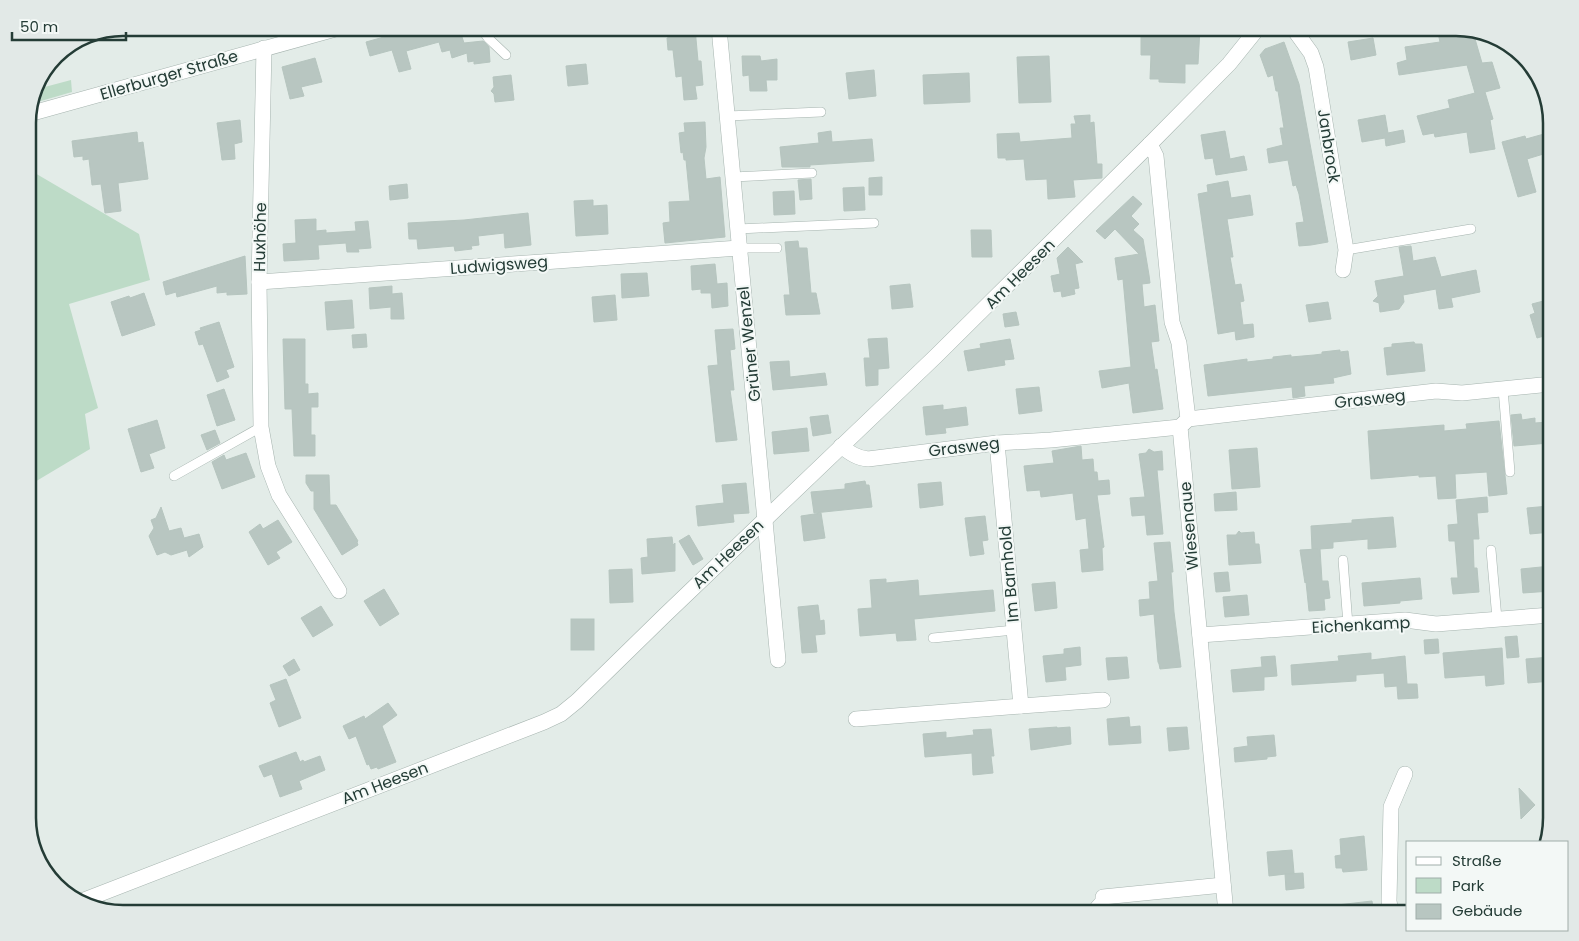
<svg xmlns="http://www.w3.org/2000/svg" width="1579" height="941" viewBox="0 0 1579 941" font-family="Poppins,sans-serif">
<rect width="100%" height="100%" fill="#e3ece8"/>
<g fill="#bddbc7">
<path d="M71,80L72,92L34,103L41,88Z"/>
<path d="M28,169L139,234L150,280L69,304L98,408L85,414L90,449L28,486Z"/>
</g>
<g fill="#b8c6c1" stroke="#b6c5bf">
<path d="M416,28H459L464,43L483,41L489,47L490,62L474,64V61L468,62L467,53L452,58L450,50L442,52L439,42L406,51L411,69L399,72L392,50L370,56L366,42Z"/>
<path d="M670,28H695L698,61H701L703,85L695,86L697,99L684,100L682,76L676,77L673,50H668L667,38L671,37Z"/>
<path d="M1141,28H1200L1198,64H1185V83L1159,82V79H1150L1151,55H1141Z"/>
<path d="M1437,28H1456L1473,32L1482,63L1492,62L1500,88L1485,92L1493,119L1490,120L1495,149L1470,153L1467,132L1435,137L1434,133L1423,135L1417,116L1450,108L1448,100L1475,93L1467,65L1399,75L1397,63L1407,60L1405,47L1440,42Z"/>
<path d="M1373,38L1376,55L1351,60L1348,42Z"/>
<path d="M1284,42L1299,84L1328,242L1311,245L1299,246L1296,223L1304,222L1299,194L1296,185L1293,186L1288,160L1269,163L1267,149L1283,145L1280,128H1284L1278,91H1276L1273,75L1268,77L1260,55L1265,49Z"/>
<path d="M742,56H760L761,61L777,59V80H766L767,91H750L749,75L743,76Z"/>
<path d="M1049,56L1051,102L1019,103L1017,57Z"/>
<path d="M315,58L322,82L301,87L304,96L290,99L282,67Z"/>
<path d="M586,64L588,84L568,86L566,66Z"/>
<path d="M874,70L876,96L849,99L846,73Z"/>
<path d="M969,73L970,102L924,104L923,75Z"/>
<path d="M511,75L514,100L495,102L494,94L491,91L494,87L493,77Z"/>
<path d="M1090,115V123L1094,122L1097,164H1102V178L1073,180L1075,197L1048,199L1047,179L1026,180L1024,159L1006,160V158H998L997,134L1019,133L1020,142L1072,138L1071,124H1076L1074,116Z"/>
<path d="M1385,115L1388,133L1403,130L1405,142L1386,146L1385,138L1362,142L1358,120Z"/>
<path d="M240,120L242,142L234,144L235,159L222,160L217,123Z"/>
<path d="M705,122L706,147L704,158L706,179L720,177L725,237L665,243L663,223L670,222L669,202L690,201L686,160H684L683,152L681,153L679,133L685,132L684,123Z"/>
<path d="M831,131L832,142L872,139L874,161L810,165V167H782L780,147L819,143L818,133Z"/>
<path d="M1225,131L1230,159L1244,156L1247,170L1216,175L1213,158L1205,159L1201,135Z"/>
<path d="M137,132L138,143L143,142L148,179L118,183L121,211L105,213L101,184L92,185L89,159L83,160V156L74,157L72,141Z"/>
<path d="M1544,134L1550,152L1527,159L1536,192L1518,197L1502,142L1525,136L1526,139Z"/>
<path d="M882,177V195H869V178Z"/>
<path d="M811,179L812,199L800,200L798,180Z"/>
<path d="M1228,181L1231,198L1250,195L1253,215L1227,219L1233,257H1230L1235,285L1241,284L1244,301L1240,302L1243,325L1253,324L1254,337L1236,340L1235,331L1218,334L1198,194L1208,192L1207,185Z"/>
<path d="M407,184L408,198L390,200L389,186Z"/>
<path d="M864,187L865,210L844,211L843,188Z"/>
<path d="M794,191L795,214L774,215L773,192Z"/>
<path d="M1133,196L1142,204L1131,216L1139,224L1133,230L1143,239L1149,275L1150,283L1142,284L1144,307L1155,305L1159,341L1151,342L1155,370L1157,369L1163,409L1133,413L1129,383L1102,388L1099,371L1131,367L1123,279L1118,280L1115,258L1139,254L1115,229L1105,239L1096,231Z"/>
<path d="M593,200V206L607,205L608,234L576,236L574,201Z"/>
<path d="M528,213L531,245L505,248L504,233L478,236L479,245L471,246L472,249L455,251L454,246L418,249L417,239H409L408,223L464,220Z"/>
<path d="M316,219V231L326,230V233L356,231L355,222L368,221L371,248L358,249L359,252H347L346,243L318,245L319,259L284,261L283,244L296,243L295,220Z"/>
<path d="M971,230H991L992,257H972Z"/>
<path d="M798,241L799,248H807L811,293H816L820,314L786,315L784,295H790L785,242Z"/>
<path d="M1411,246L1413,261L1435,257L1441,277L1476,270L1480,292L1451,298L1453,307L1439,309L1436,289L1403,295L1404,302L1399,309L1380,312L1379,303L1373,301L1378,296L1375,281L1404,276L1399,247Z"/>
<path d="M1068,247L1083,262L1075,264L1079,288L1074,289L1075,294L1062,297L1061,291L1054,292L1051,276L1060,274L1057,258Z"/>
<path d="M245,256L247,294L227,295V292L217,293V286L177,297L176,292L166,295L163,282Z"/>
<path d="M715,264L717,284L727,283L728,306L712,308L711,293H701V289L692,290L691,266Z"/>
<path d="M647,273L649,296L622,298L621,274Z"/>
<path d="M910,284L913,307L892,309L890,286Z"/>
<path d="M392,286V294L402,293L404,319H391V307L370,309L369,288Z"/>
<path d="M144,293L155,325L122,336L111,302L129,296L130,298Z"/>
<path d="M615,295L617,320L594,322L592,297Z"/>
<path d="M1551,299V334L1537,338L1530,315L1535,313L1532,304Z"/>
<path d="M352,300L354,328L327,330L325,302Z"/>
<path d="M1328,302L1331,319L1309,322L1306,305Z"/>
<path d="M1016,312L1019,325L1005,327L1003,314Z"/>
<path d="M219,322L234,367L226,370L229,377L217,382L203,344L199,345L195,332L201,330L200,328Z"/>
<path d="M733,329L735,349L730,350L734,390H730L737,440L716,442L708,366L718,365L715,330Z"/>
<path d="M366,334L367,347L353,348L352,335Z"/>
<path d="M887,338L889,368L878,369V385L866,386L864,358H870L868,339Z"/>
<path d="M283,339H305V384H308V394L318,393V407H311V435H315V456H294L292,409H285Z"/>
<path d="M1010,339L1014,359L1004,360L1005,365L968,371L964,351L981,348L980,344Z"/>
<path d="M1414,342L1415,344H1422L1425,371L1387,375L1384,348L1392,347V344Z"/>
<path d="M1340,350V352L1348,351L1351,374L1333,378L1334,383L1304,386L1305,396L1293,398L1292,387L1208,396L1204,365L1247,359V362L1273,359V357L1291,355V357L1314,355L1322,354V352Z"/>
<path d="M789,361L790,377L825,373L827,385L773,390L770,362Z"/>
<path d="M1039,387L1042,411L1019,414L1016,389Z"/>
<path d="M224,389L235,420L217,426L207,395Z"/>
<path d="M943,405V410L966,407L968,425L945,428L946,433L926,435L923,407Z"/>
<path d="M1521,414L1522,420L1535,418V423L1548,422L1549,443L1514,446L1511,415Z"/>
<path d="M828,415L831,433L813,436L810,417Z"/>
<path d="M157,420L165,448L149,454L154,468L141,472L128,429Z"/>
<path d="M1499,421L1507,494L1489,496L1487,472L1455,474L1456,498L1438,499L1436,476L1419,477V475L1371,479L1368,431L1444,425V431L1467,429L1466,424Z"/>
<path d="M807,428L809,451L774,454L772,432Z"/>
<path d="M215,430L220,443L207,450L201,435Z"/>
<path d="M1081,446L1082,460L1093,459L1094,472H1097L1098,481L1109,480L1110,494L1097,495L1104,547L1102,548L1103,570L1082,572L1080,550L1089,549L1086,518L1076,520L1073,493L1041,497L1040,490L1027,491L1024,466L1054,463L1052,451Z"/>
<path d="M1257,448L1260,487L1232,489L1229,450Z"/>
<path d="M1149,449L1154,452L1162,451L1163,470H1157L1163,534L1147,535L1145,515L1132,516L1130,498L1145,497L1139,454L1146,453Z"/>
<path d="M246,453L255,477L222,489L212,462L224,455L226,460Z"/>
<path d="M306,475H329L330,505H336L358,541L357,542L358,545L342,555L314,509V491H311L306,483Z"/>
<path d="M865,481L866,485H869L872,507L814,513L811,492L845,489V484Z"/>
<path d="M941,482L943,505L920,508L918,484Z"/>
<path d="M746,483L749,513L733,514L734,522L698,526L696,506L724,503L722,485Z"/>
<path d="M1236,492L1237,510L1215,511L1214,494Z"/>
<path d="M1487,497L1488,512L1477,513L1479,539H1473L1474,568H1477L1479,592L1453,594L1451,578H1458L1455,541H1449L1448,525L1458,524L1456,500Z"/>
<path d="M1549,506L1551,532L1530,534L1527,508Z"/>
<path d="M161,507L169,531L181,528L184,538L199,534L203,547L189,557L187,550L171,555L165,552L157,555L149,536L154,528L151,520L156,518Z"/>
<path d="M821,513L825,538L804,541L801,516Z"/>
<path d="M985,516L988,540L982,541L984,554L970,556L965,518Z"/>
<path d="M1393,517L1396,547L1368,549V539L1333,542V548L1320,549L1322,581H1328L1330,598L1324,599L1325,610L1309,611L1306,582L1305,583L1300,550L1318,549H1312L1311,526L1352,523V520Z"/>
<path d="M278,520L292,542L276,552L280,558L268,565L249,532L260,524L263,529Z"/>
<path d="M1239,531L1241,533L1254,532L1255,544H1259L1261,563L1229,565L1227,535H1236Z"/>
<path d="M689,535L703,559L693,565L679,541Z"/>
<path d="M672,537L673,545L675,543V571L642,574L641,558L648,557L647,539Z"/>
<path d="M1170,542L1173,572H1171L1174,612L1181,667L1160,669L1159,664L1158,662L1154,614L1140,616L1139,600L1150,599L1149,582L1158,581L1154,543Z"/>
<path d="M1551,566V591L1523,593L1521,569Z"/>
<path d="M632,569L633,602L610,603L609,570Z"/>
<path d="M1228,572L1230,591L1216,592L1214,573Z"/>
<path d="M1420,578L1422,599L1400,601V603L1364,606L1362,583Z"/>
<path d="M886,579V583L918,580L919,596L993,590L995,611L914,619L916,640L897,641L896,633L860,636L858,609L872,608L870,580Z"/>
<path d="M1055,582L1057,608L1035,611L1032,584Z"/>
<path d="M384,589L399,614L380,626L364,601Z"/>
<path d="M1247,595L1249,615L1225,617L1223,597Z"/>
<path d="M818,605L820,621L824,620L825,634L815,635L817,652L802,653L798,607Z"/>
<path d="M321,606L333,625L313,637L301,618Z"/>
<rect x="571" y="619" width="23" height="31"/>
<path d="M1517,636L1519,657L1507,658L1505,637Z"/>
<path d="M1438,639L1439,653L1425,654L1424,640Z"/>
<path d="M1080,647L1081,665L1065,667L1066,680L1046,682L1043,656L1064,654V649Z"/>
<path d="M1502,648L1504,684L1486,686L1485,675L1445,678L1443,653Z"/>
<path d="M1371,653V660L1405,656L1407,684H1417L1418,698L1398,699L1397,686L1385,687L1384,673L1356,675V681L1292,685L1291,665L1339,661L1338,656Z"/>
<path d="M1275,656L1277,676L1264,677V690L1233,692L1231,670L1262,667L1261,657Z"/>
<path d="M1127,657L1129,678L1108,680L1106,658Z"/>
<path d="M1551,657V681L1528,683L1526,659Z"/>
<path d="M294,659L300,670L289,676L283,666Z"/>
<path d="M286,679L301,718L279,727L270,703L276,700L270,685Z"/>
<path d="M388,703L397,715L382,726L396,762L378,769L377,767L371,769L369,764L367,765L356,736L349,739L343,726L364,716L365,719Z"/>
<path d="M1129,717L1130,727L1140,726L1141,743L1109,745L1107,719Z"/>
<path d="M1057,727V728L1070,727L1071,744L1031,750L1029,729Z"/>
<path d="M1187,727L1189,749L1169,751L1167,728Z"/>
<path d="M991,729L994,756H991L993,773L973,775L972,753L925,757L923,734L946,732V738L974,735L973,730Z"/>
<path d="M1274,735L1276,756L1267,757V759L1235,762L1234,748L1248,746L1247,737Z"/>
<path d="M296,752L300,762L303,760L304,762L320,756L325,770L299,781L302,789L280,797L272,774L264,777L259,766Z"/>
<path d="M1519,788L1535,805L1521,819Z"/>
<path d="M1364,836L1367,870L1343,872L1342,868H1336L1335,856L1341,855L1340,839Z"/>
<path d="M1292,850L1294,873L1269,876L1267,852Z"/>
<path d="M1303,873L1304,888L1286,890L1285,874Z"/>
<path d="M1372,901L1374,914H1338L1337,905Z"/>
</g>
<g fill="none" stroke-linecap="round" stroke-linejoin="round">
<g stroke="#a6b4af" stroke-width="10">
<g id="service">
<path d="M481,28L488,38L506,55"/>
<path d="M727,116L821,112"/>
<path d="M733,177L812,173"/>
<path d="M738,229L874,223"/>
<path d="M739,248H777"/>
<path d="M1346,250L1471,229"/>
<path d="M1503,389L1510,472"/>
<path d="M174,476L261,427"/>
<path d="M1491,550L1497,619"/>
<path d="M1343,560L1348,625"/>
<path d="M933,638L1014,630"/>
<path d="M1095,913V906L1103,897"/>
</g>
</g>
<g stroke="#a6b4af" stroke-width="16">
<g id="minor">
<path d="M719,28L778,660"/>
<path d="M1293,28L1311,53L1316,67L1346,250L1343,270"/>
<path d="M264,48L259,282L261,427L268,466L279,495L339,591"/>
<path d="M29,114L339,28"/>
<path d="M1150,144L1156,156L1172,322L1179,343L1188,419L1180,427L1226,913"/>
<path d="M259,282L739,248"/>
<path d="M1188,419L1436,391L1462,393L1551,384"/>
<path d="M841,446C850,453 857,458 868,459L997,443L1051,440L1180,427"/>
<path d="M1200,635L1405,620L1436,624L1551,615"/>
<path d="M1021,706L1103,700"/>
<path d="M856,719L1021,706L997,443"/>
<path d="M1103,897L1223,885"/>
<path d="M79,902L544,722L561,714L577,701L664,616L936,356L1150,144L1229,64L1258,28"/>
<path d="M1391,913L1389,901L1391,807L1405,774"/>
</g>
</g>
<use href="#service" stroke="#fff" stroke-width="9"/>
<use href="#minor" stroke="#fff" stroke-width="15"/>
</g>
<g text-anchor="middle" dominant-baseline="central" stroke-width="4" stroke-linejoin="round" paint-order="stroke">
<g font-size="16" fill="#243c36" stroke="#f3f8f6">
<text transform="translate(169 75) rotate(-16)">Ellerburger Straße</text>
<text transform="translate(1329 146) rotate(81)">Janbrock</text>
<text transform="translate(260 237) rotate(-89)">Huxhöhe</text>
<text transform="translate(499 265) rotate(-4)">Ludwigsweg</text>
<text transform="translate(1020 274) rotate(-45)">Am Heesen</text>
<text transform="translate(749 344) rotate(-96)">Grüner Wenzel</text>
<text transform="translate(1370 399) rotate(-6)">Grasweg</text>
<text transform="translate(964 447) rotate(-7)">Grasweg</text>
<text transform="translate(1189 526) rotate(-95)">Wiesenaue</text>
<text transform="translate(728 554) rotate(-44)">Am Heesen</text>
<text transform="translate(1009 574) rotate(-95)">Im Barnhold</text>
<text transform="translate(1361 625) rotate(-3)">Eichenkamp</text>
<text transform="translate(385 783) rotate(-21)">Am Heesen</text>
</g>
</g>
<path d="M0 0H1579V941H0ZM123 36H1456A87 87 0 0 1 1543 123V818A87 87 0 0 1 1456 905H123A87 87 0 0 1 36 818V123A87 87 0 0 1 123 36Z" fill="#e2e9e7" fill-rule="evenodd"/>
<path fill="none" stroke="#243c36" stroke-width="2.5" d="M123 36H1456A87 87 0 0 1 1543 123V818A87 87 0 0 1 1456 905H123A87 87 0 0 1 36 818V123A87 87 0 0 1 123 36Z"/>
<rect x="1406" y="841" width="162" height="90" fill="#f3f8f6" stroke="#a0ada9"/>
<rect x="1416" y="857" width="25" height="8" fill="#ffffff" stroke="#a0ada9"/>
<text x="1452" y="866" font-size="15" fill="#243c36">Straße</text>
<rect x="1416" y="878" width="25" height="15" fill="#bddbc7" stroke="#a0ada9"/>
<text x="1452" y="891" font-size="15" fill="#243c36">Park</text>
<rect x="1416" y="904" width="25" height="15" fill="#b8c6c1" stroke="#a0ada9"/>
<text x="1452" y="916" font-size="15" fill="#243c36">Gebäude</text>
<path d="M12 32v8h114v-8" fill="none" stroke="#243c36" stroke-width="2.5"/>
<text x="20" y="32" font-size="15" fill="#243c36" stroke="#f3f8f6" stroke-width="4" paint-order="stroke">50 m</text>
</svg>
